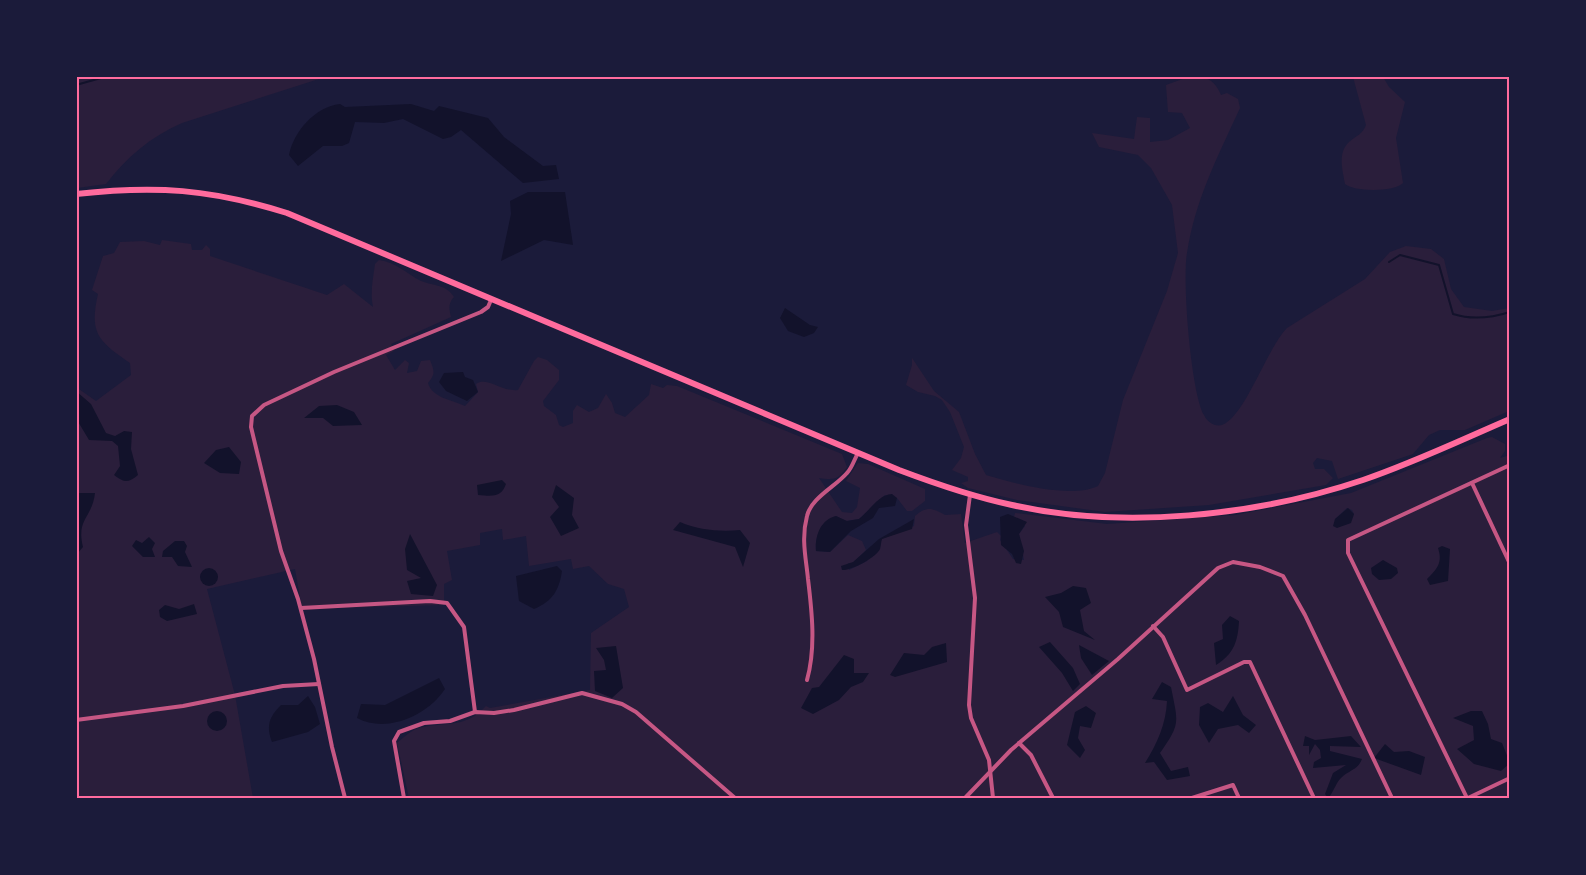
<svg xmlns="http://www.w3.org/2000/svg" width="1586" height="875" viewBox="0 0 1586 875" font-family="Montserrat,sans-serif">
<rect width="100%" height="100%" fill="#1b1b3a"/>
<g fill="#2a1e3b" fill-rule="evenodd">
<path d="M1191,76C1206,76 1215,80 1221,95L1227,93L1238,99L1240,108C1218,156 1195,200 1187,253C1182,280 1191,392 1204,415C1207,422 1215,427 1222,425C1245,417 1267,348 1287,328L1365,279L1390,252L1406,246L1431,249L1444,259L1451,289L1464,307L1492,311L1509,308V411L1465,430H1440L1429,435L1413,454L1338,479L1332,461L1317,458L1313,463L1315,469H1324L1333,478L1326,485L1209,505L1105,512L1017,500L968,488L961,483L968,481V477L952,470L961,458L964,447L950,412L942,400L935,396L918,392L906,385L912,365V358L934,391L959,412L975,454L986,475C1015,484 1071,499 1098,486L1105,473L1123,400L1167,291L1178,253L1172,205L1151,168L1138,155L1099,147L1092,133L1134,139L1137,117L1150,118V142L1168,140L1190,128L1182,113L1168,112L1166,85Z"/>
<path d="M76,77L77,76L325,77L182,123C150,137 127,157 106,184L77,188Z"/>
<path d="M1353,77H1383L1389,87L1405,102L1396,138L1403,183C1395,192 1354,192 1345,184C1343,171 1337,153 1349,142C1356,136 1363,134 1366,125Z"/>
<path d="M162,240L191,244L192,250H202L206,245L210,249V256L327,295L344,284L373,307C370,292 373,279 375,264L379,260C396,262 407,274 421,281C433,286 446,284 454,297C448,303 449,309 451,317L391,344L394,351L386,355L395,370L405,360L409,363L407,373L417,371L421,361L430,360C434,371 436,373 428,383C432,398 453,400 465,406L478,392L476,384C487,376 501,392 518,390L534,361L538,357L547,360L559,370V380L543,401L544,406L556,415L559,425L563,427L573,423V411L577,405L589,412L598,408L606,394L612,403L615,413L625,417L649,395L651,384L663,388L667,385L677,386L842,454L847,467C838,480 834,480 819,478L842,512L852,513L857,507L860,488L846,481L858,463L868,464L925,489V501L912,511H907L897,498L885,495L859,519L846,521L836,516C822,522 814,536 816,551L830,552L848,535L862,541L866,550L853,563H848L849,570L867,561L882,539L914,526L915,516C927,506 932,508 945,515L961,514L965,543L997,532L1001,536L1000,540L1013,559L1024,560L1019,534L1025,526L1014,517L1015,513L1107,524L1235,515L1351,493L1487,438L1492,437L1505,444V451L1500,458L1510,455L1509,798H409L397,743C402,739 409,732 416,729C443,720 463,731 486,706L490,708L590,690L591,633L629,607L624,589L608,584L589,566L573,569L571,559L529,566L526,536L503,540L502,529L480,533V545L447,551L452,580L444,584V605L302,609L295,569L207,589L235,695L253,798H77L76,387L96,401L131,375L130,363C98,341 89,333 98,294L92,290L103,256L114,253L120,242L144,241L160,245ZM1347,508L1352,510L1354,514L1350,523L1335,527V519Z"/>
</g>
<g fill="#12122b">
<path d="M340,104L345,107L411,104L434,111L439,106L488,118L504,137L543,166L556,165L559,179L523,183L461,130L451,137L443,139L403,119L384,123L355,122L349,143L342,146H323L298,166L289,155C294,131 315,107 340,104Z"/>
<path d="M528,192H565L573,245L544,240L501,261L511,214L510,201Z"/>
<path d="M785,308L810,325L818,327L814,333L804,337L788,331L780,318Z"/>
<path d="M463,372L465,377L473,380L478,392L467,401L446,391L439,382L444,373Z"/>
<path d="M76,391L91,404L106,433L115,436L124,431L132,432L131,449L138,475C128,483 125,483 114,475L120,466L118,446L112,441L89,440L77,420Z"/>
<path d="M337,405L354,412L362,425L333,426L323,418H304L319,406Z"/>
<path d="M229,447L241,462L239,474L220,473L204,463L216,450Z"/>
<path d="M502,480L506,484C501,498 492,496 478,495L477,485Z"/>
<path d="M556,485L574,498L572,515L579,528L561,536L550,517L559,507L552,497Z"/>
<path d="M77,493H95C92,519 76,518 83,547L77,554Z"/>
<path d="M892,494L897,498L895,506L879,508L873,518L851,531L830,552L816,551C815,536 820,520 836,516L847,521L859,519C870,510 878,495 892,494Z"/>
<path d="M1348,508L1354,514L1351,523L1337,528L1333,526L1335,519Z"/>
<path d="M1008,514L1027,522L1019,534L1024,551L1021,564L1016,563L1012,554L1001,545L1000,517Z"/>
<path d="M914,519L912,529L882,539C881,542 881,545 880,549C877,557 851,571 842,570L841,566L853,562L879,539Z"/>
<path d="M680,522C699,530 720,532 740,530L750,543L743,567L735,547L673,530Z"/>
<path d="M410,534L437,585L433,596L411,594L407,581L421,578L407,570L405,549Z"/>
<path d="M149,537L155,543L152,549L155,557H143L132,546L136,540L142,543Z"/>
<path d="M175,541H184L187,546L185,552L192,567L178,566L172,557H162L163,551Z"/>
<path d="M1442,546L1450,549L1448,581L1430,585L1427,579C1437,569 1443,563 1438,548Z"/>
<path d="M1383,560L1397,568L1398,573L1391,579L1379,580L1372,574L1371,568Z"/>
<path d="M557,566L562,571C559,590 553,601 534,609L519,601L516,576Z"/>
<circle cx="209" cy="577" r="9"/>
<path d="M1073,586L1086,588L1091,603L1080,610L1084,631L1095,640L1063,627L1059,612L1045,597L1061,593Z"/>
<path d="M194,604L197,614L167,621L160,617L159,610L165,605L179,609Z"/>
<path d="M1230,616L1239,621C1238,641 1234,654 1216,665L1214,643L1223,639L1222,625Z"/>
<path d="M1050,642L1073,668L1080,684L1073,691L1062,673L1039,647Z"/>
<path d="M946,643L947,662L895,677L890,675L904,653L924,655L932,647Z"/>
<path d="M1079,645L1109,661L1092,675L1081,658Z"/>
<path d="M616,646L623,688L612,698L595,691L594,671L606,670L604,660L596,648Z"/>
<path d="M844,655L854,659V673H869L863,682L851,687L839,700L813,714L801,708L812,688L819,687Z"/>
<path d="M439,678L445,689C428,715 387,734 357,718L361,704L385,705Z"/>
<path d="M1162,682L1171,687C1178,723 1181,723 1160,753L1171,771L1188,767L1190,776L1167,780L1154,762L1145,763C1157,744 1166,724 1167,701L1152,699Z"/>
<path d="M308,696L315,707L320,724L308,732L272,742C266,726 269,717 281,705H298Z"/>
<path d="M1233,696L1243,715L1256,725L1249,733L1238,725L1218,729L1209,743L1199,725L1200,707L1208,703L1223,712Z"/>
<path d="M1086,706L1096,713L1091,728L1080,726L1078,738L1085,750L1080,758L1067,745L1075,712Z"/>
<circle cx="217" cy="721" r="10"/>
<path d="M1471,711H1482L1488,724L1491,739L1502,743L1510,763L1501,771L1474,764L1457,749L1474,740L1473,726L1453,718Z"/>
<path d="M1305,736L1315,740L1351,736L1361,747L1330,746V751L1362,759C1358,770 1349,770 1341,778C1335,784 1334,792 1328,798L1325,794L1333,773L1346,765L1313,768L1314,762L1321,758L1320,750L1315,744L1309,755V746H1303Z"/>
<path d="M1385,744L1394,752L1409,751L1425,757L1421,775L1374,758Z"/>
</g>
<g fill="none" stroke-linecap="round" stroke-linejoin="round">
<g stroke="#12122b" stroke-width="2">
<path d="M76,85L108,76"/>
<path d="M1389,262L1400,255L1439,265L1453,314C1472,320 1491,318 1510,312"/>
</g>
<g stroke="#c65784" stroke-width="4">
<path d="M1472,483L1510,564"/>
<path d="M970,495L966,525L975,598L969,705L971,718L989,760L993,798"/>
<path d="M301,608L430,601L447,603L464,627L475,712"/>
<path d="M1153,626L1163,637L1187,690L1244,662H1250L1314,798"/>
<path d="M807,680C816,648 812,612 808,579C806,558 801,539 807,516C811,498 835,487 847,473C852,468 854,460 858,453"/>
<path d="M76,720L183,706L283,686L319,684"/>
<path d="M1019,743L1031,755L1053,798"/>
<path d="M345,798L332,747L314,659L298,599L281,551L251,427L252,416L264,405L334,372L481,312L488,307L491,300"/>
<path d="M404,798L394,741L399,732L424,723L450,721L475,712L494,713L514,710L582,693L622,704L636,712L735,798"/>
<path d="M965,798L1011,750L1118,659L1218,568L1233,562L1260,567L1283,576L1305,615L1392,798"/>
<path d="M1192,798L1233,785L1239,798"/>
<path d="M1467,798L1348,553V540L1510,465"/>
<path d="M1468,798L1510,778"/>
</g>
<path stroke="#ff6b9d" stroke-width="6" d="M76,194C156,185 210,189 287,213L899,470C936,484 974,497 1012,505C1123,530 1256,516 1363,480C1413,463 1461,440 1510,419"/>
</g>
<rect width="1586" height="875" fill="none" stroke="#1b1b3a" stroke-width="156"/>
<rect x="78" y="78" width="1430" height="719" fill="none" stroke="#ff6b9d" stroke-width="2"/>
</svg>
